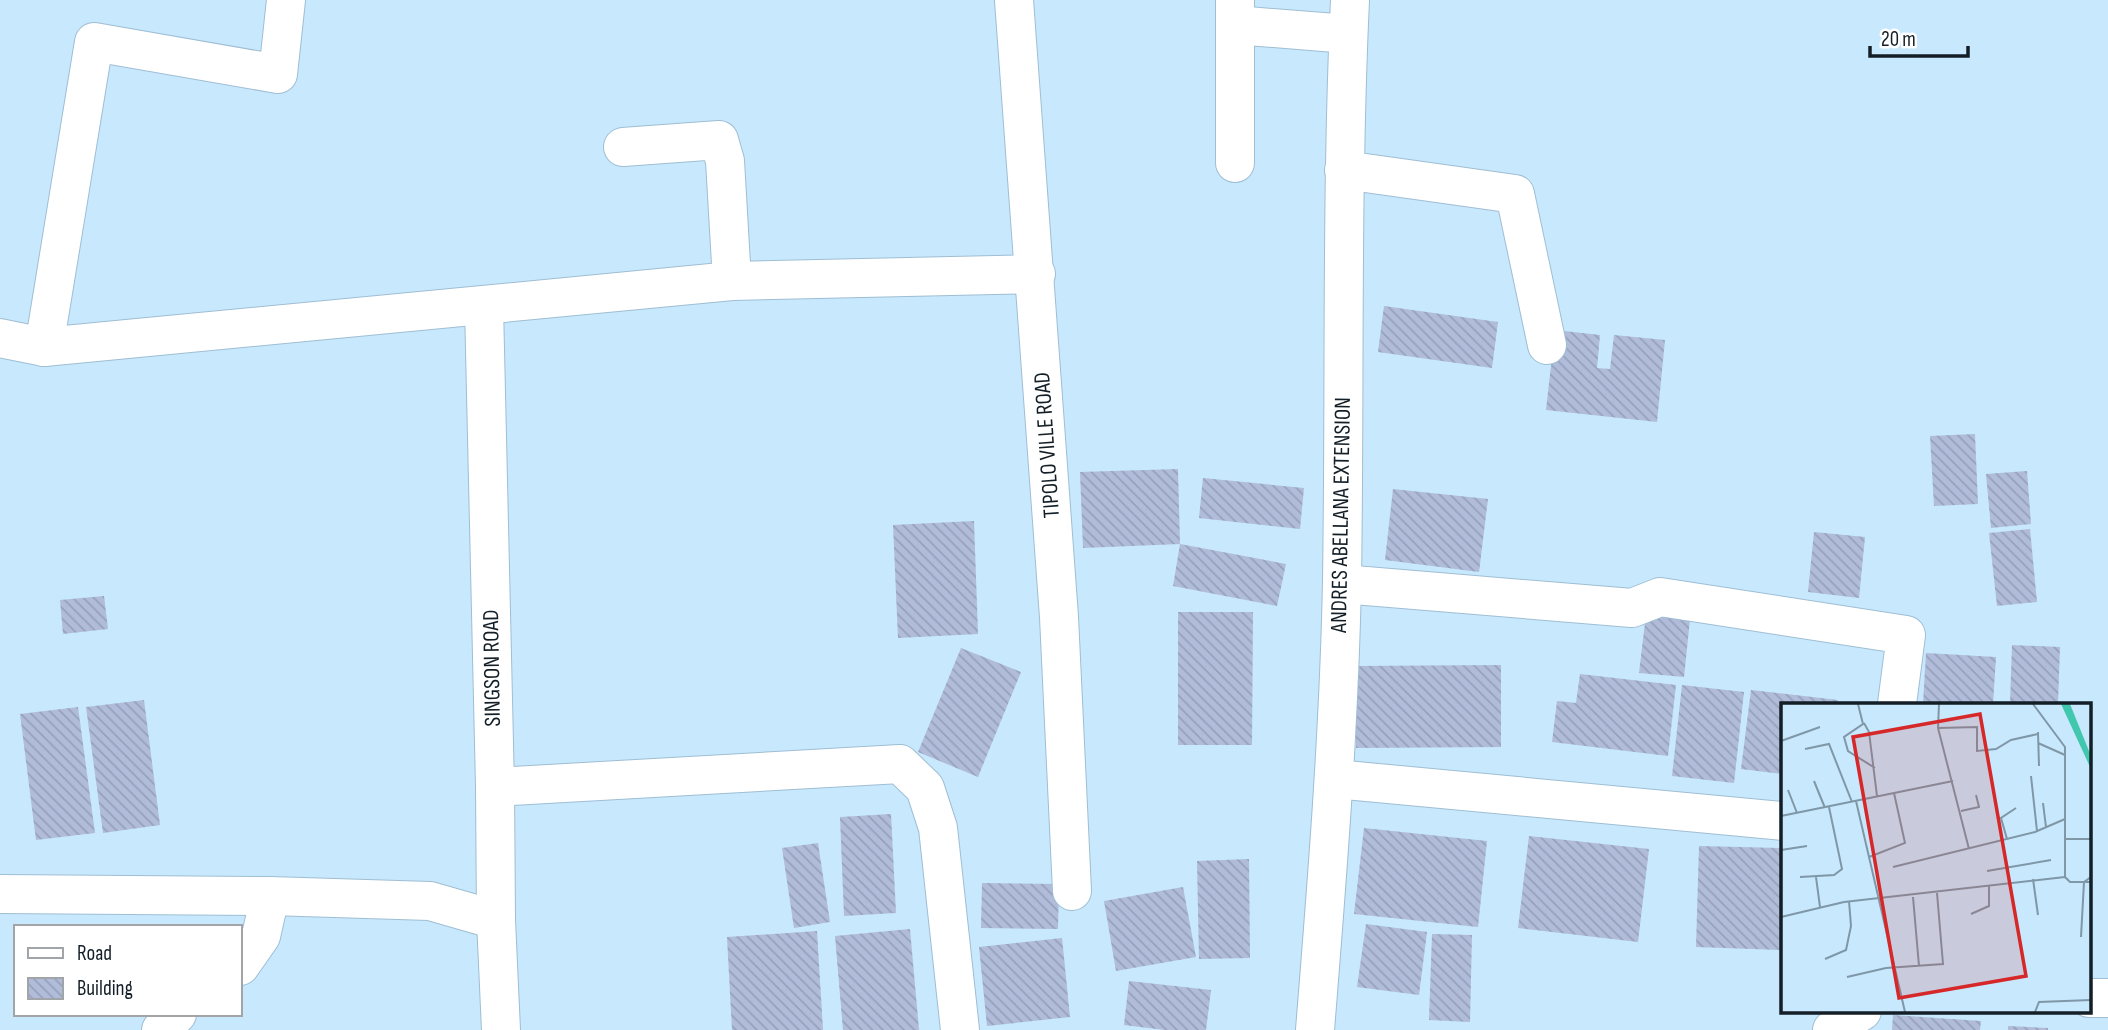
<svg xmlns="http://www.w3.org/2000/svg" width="2108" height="1030" viewBox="0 0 2108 1030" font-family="'Sofia Sans Condensed',sans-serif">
<defs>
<pattern id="building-back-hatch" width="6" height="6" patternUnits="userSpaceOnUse" patternTransform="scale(1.75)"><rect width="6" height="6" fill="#b0bcda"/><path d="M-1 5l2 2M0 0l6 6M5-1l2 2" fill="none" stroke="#96a1bb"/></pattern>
</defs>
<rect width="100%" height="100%" fill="#c7e8fd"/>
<g fill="url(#building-back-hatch)">
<path d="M1384,306L1498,322L1492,368L1378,352Z"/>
<path d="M1555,330L1600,335L1597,368L1610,369L1614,335L1665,340L1657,422L1546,410Z"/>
<path d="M1975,434L1978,504L1934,506L1930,436Z"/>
<path d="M1178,469L1180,544L1286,564L1277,606L1173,586L1180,544L1083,548L1080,472Z"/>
<path d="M2027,471L2031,524L1991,528L1986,474Z"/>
<path d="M1203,478L1304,488L1300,529L1199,518Z"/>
<path d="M1393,489L1488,499L1479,572L1385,560Z"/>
<path d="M974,521L978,634L898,638L893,525Z"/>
<path d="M2030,529L2037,602L1997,606L1989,533Z"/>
<path d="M1814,532L1865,537L1859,598L1808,592Z"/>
<path d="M104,596L108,629L63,634L60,600Z"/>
<path d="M1647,606L1691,610L1684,677L1639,673Z"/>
<path d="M1178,612H1253L1252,745H1178Z"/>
<path d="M2012,645L2060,647L2058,704H2010Z"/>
<path d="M961,648L1021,672L978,777L918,752Z"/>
<path d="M1926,653L1996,657L1993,704H1923Z"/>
<path d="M1501,665V747L1356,748V666Z"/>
<path d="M1580,674L1676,685L1668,756L1552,742L1557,701L1576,703Z"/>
<path d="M1682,685L1744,692L1734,783L1672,776Z"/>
<path d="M1751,690L1838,700L1837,704H1783V774L1741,769Z"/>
<path d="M144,700L160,825L103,833L86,707Z"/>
<path d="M78,707L95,833L36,840L20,714Z"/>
<path d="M891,814L896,913L844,916L840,817Z"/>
<path d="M1364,828L1487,841L1478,927L1354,914Z"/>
<path d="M1529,836L1649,849L1638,942L1518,928Z"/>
<path d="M818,843L830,922L794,928L782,848Z"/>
<path d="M1699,846L1783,848V950L1696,947Z"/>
<path d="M1249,859L1250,958L1199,959L1197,861Z"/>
<path d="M982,883L1059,884L1058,929L981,928Z"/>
<path d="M1183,887L1196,957L1116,971L1104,901Z"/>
<path d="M1366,924L1427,932L1419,995L1357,987Z"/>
<path d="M910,929L919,1030H843L835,936Z"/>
<path d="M817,931L823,1030H732L727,937Z"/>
<path d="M1432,934L1472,935L1470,1022L1429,1020Z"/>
<path d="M1062,938L1070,1017L987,1026L979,947Z"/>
<path d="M1129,981L1211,990L1206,1030H1165L1124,1025Z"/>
<path d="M1893,1015L1981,1021L1980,1030H1892Z"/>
<path d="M2008,1026L2048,1028V1030H2008Z"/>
</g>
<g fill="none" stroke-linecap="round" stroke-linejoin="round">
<g stroke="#9fbed3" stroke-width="40">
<g id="minor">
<path d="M1014,0L1059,617L1072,891"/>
<path d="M1235,0V163"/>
<path d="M1235,25L1348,34"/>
<path d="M623,147L719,140L725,161L732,281"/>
<path d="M1344,170L1515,194L1547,345"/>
<path d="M484,306L495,787L496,920L501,1030"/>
<path d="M0,338L44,347L732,281L1036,274"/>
<path d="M44,347L94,42L278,74L286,0"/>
<path d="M1342,584L1632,608L1660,597L1906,635L1897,704"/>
<path d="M1335,779L1783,821"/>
<path d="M495,787L900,764L925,788L938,828L960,1030"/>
<path d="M0,894L270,896L430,901L496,920"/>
<path d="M240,966L261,936L270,896"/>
<path d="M2089,998H2108"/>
<path d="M161,1030L177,1014"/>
<path d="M1315,1030C1327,881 1339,731 1342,581C1345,388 1341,194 1350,0"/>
<path d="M1832,1030L1862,1011"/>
</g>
</g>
<use href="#minor" stroke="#fff" stroke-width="38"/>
</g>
<g text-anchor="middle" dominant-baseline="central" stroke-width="6" stroke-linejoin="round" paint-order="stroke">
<g font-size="23" fill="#131e26" stroke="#fff">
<text transform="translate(1047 445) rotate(-94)">TIPOLO VILLE ROAD</text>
<text transform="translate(1341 515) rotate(-89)">ANDRES ABELLANA EXTENSION</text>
<text transform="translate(492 668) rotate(-91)">SINGSON ROAD</text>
</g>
</g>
<g transform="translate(1781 703)">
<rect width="310" height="310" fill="#c7e8fd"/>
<path d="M280,1H289L310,53V66Z" fill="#41c7ad"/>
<path fill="none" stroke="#7f97a7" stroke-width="2" d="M77,1L82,21L63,34L67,48L94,65M158,1L157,25L188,146M252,1L284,44V174M83,20L88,29L96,93M157,25L196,24V48L215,46L230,37L257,31M257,29L258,63M0,38L39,24M257,40L284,52M24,46L48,41L71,99M250,73L256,128M33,78L44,105M7,87L16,110M75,98L124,309M262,100L265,124M180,108L198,104L195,92M0,113L172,78M226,136L220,115L235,105M284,136H310M0,147L26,143M88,154L124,140L113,90M112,164L254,129L284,116M206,168L270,157M19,174L53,172L61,166L48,104M35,174L39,204M284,174L289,179H310M252,176L257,212M132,194L138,263M190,211L208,203V182M0,214L63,199L284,174M300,234L303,179L310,174M44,256L65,247L70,223L68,198M66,274L105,265L162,261L156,190M254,309L258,299L310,297"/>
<path fill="#d62828" fill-opacity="0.15" stroke="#d62828" stroke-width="3.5" d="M199,11L245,273L118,295L72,34Z"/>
<rect width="310" height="310" fill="none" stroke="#131e26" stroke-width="3.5"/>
</g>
<rect x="14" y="925" width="228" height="91" fill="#ffffff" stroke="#a1a5a8" stroke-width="2"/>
<rect x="28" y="948" width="35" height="10" fill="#ffffff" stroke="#a1a5a8" stroke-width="2"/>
<text x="77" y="960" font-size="21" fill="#131e26">Road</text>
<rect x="28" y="978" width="35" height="21" fill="url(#building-back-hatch)" stroke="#a1a5a8" stroke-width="2"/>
<text x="77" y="995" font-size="21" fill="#131e26">Building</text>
<path d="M1870 46v10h98v-10" fill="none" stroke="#131e26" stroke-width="3.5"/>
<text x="1881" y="46" font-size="21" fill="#131e26" stroke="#ffffff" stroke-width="5" paint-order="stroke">20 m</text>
</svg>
